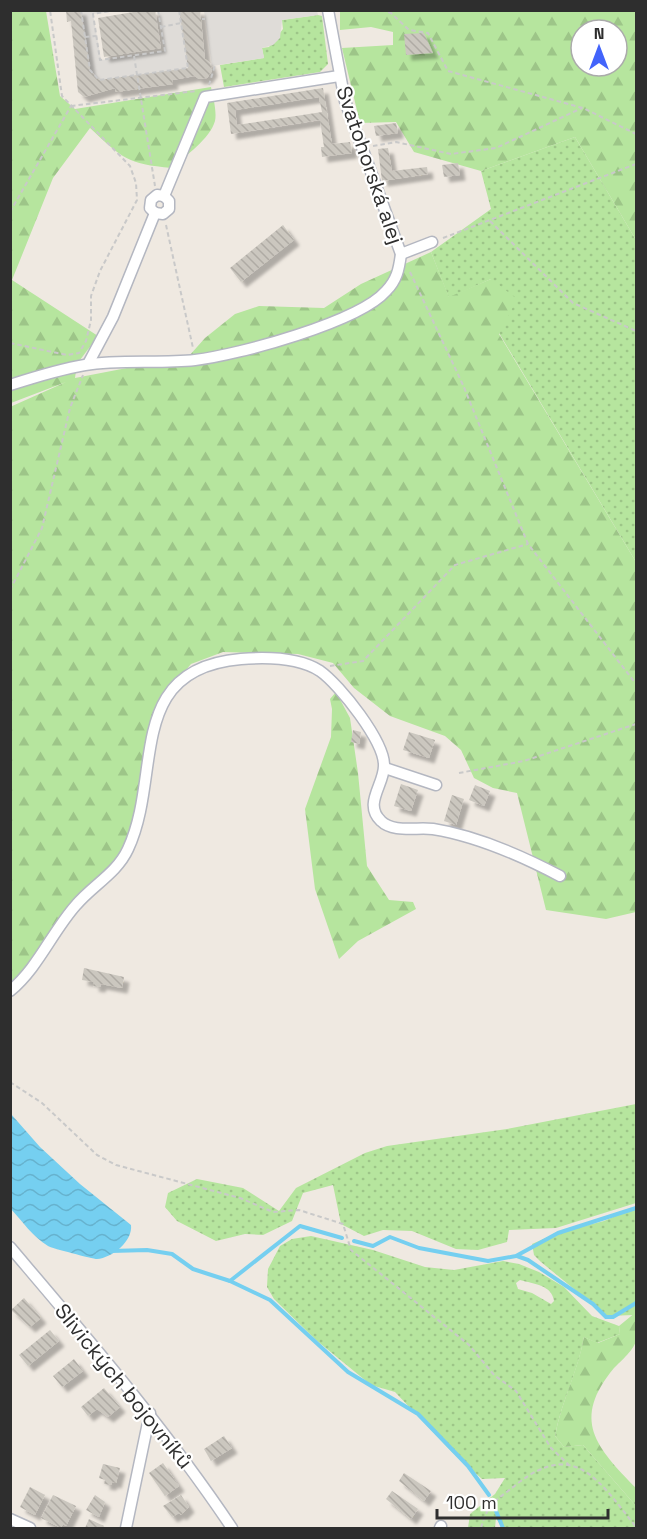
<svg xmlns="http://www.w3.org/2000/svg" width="647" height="1539" viewBox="0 0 647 1539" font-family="'Space Grotesk',sans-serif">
<defs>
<pattern id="grass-dots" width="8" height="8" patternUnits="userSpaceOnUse" patternTransform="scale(1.5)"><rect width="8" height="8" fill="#b6e59e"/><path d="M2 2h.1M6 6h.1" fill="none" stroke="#9dc588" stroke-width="1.8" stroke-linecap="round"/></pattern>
<pattern id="forest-firs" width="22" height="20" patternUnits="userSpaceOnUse" patternTransform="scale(1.5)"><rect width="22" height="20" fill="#b6e59e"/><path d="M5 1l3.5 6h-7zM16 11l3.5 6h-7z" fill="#9dc588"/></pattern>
<pattern id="water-waves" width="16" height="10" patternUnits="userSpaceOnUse" patternTransform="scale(1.5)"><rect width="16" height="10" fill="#75cff0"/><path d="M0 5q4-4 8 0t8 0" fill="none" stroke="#66b2ce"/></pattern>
<pattern id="building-back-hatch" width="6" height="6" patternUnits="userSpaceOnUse" patternTransform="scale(1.5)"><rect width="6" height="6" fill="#cbc7bf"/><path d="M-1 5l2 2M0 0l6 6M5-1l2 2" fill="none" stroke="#afaba4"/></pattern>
<filter id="shadow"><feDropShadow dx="5.5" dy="5.5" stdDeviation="1.5" flood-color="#0004"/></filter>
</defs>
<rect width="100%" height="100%" fill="#efe9e1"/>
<g fill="url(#grass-dots)" fill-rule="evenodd">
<path d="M318,15L322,16L328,64L320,72L224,87L220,65L264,58L262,48L269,47L283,29L282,20Z"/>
<path d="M575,137L636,240V562L499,333L491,279L449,298L431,252L491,209L481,171Z"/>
<path d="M636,1104V1203L556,1228L509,1230L507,1242L478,1250L456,1249L412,1231L383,1230L364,1236L341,1224L333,1185L303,1193L292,1221L263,1235L245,1234L216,1241L177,1221L165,1207L168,1193L197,1179L243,1188L279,1211L296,1188L365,1153L387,1146L507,1129Z"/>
<path d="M636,1207V1312L634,1315L607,1316L541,1262L534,1255L532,1244L557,1233L604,1221Z"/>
<path d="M311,1236L373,1250L425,1267L454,1270L503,1261L519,1264L539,1272L564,1287L592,1316L619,1326L620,1334L597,1343L584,1337C578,1372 561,1402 555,1436L564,1447L583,1445L636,1506V1528H502L496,1518L495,1528H468L470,1514L495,1494L505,1478L482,1479L452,1452L395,1392L371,1385L316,1340L274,1299L267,1287L268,1269L280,1246L292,1239ZM520,1280C534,1284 552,1285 554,1301L551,1304L532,1293L518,1289L516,1283Z"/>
</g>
<g fill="url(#forest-firs)" fill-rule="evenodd">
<path d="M340,10L636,11V240L575,137L481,171L414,152L396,122L360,123L342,48L393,45V32L371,27L340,30ZM581,30H617V66H581Z"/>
<path d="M11,11H46L60,96L75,109L211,87C213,97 217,111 215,121C210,139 185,156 172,168C127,164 122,158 90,128L53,178L12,280L98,336L77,364L75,378L189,356L205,338L235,314L259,306L324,308L361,284L431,252L449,297L491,279L517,299L499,334L636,562V912L606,919L546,910L517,793L493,788L474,778L461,750L445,736L390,716L354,688L333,663L298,654L223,652L191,664L157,704L135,824L126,849L11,989L10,407L66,382L11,403Z"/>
<path d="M336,692L350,718L358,773L367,866L389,900L413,902L416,909L358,941L339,959L315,889L305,809L331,737L332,709L330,699Z"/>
<path d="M636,1312C637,1321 638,1331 636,1340C635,1349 621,1361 614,1368C571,1420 596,1447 636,1488V1506L583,1445L564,1447L555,1436C561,1402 578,1371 584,1337L598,1343L620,1334L619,1326Z"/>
</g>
<g fill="#dfdcd8">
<path d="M81,11H116L93,14L101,60L164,51L158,11H179L188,68L99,80L90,70Z"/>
<path d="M317,11L318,15L282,20L280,38L273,45L262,48L264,58L212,66L204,11Z"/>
</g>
<path fill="url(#water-waves)" d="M11,1114L40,1147L80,1184L131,1225C133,1241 112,1258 97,1259C93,1259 51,1248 48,1246C33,1237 22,1221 11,1209Z"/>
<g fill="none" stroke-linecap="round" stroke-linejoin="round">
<g stroke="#75cff0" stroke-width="4">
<path d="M354,1241L373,1246L390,1237L419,1248L488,1261L516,1256L558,1233L636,1208"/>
<path d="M111,1251L147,1250L172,1254L193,1269L230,1281L270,1300L348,1372L418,1414L468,1466L489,1495"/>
<path d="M517,1256L528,1260L593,1304L606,1317H613L636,1303"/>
<path d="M230,1281L300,1226L342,1238"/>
<path d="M496,1511L503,1528"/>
</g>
</g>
<g fill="url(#building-back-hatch)" fill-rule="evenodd" filter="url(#shadow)">
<path d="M66,10H81L90,70L99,80L188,68L179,10H200L205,59L210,63L212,71L207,78L199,79L195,76L172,80L173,84L116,92L115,88L84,97L78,92L71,21L67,22Z"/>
<path d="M145,10H155L161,48L104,57L98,18Z"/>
<path d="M424,33L433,53L406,55L404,34Z"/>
<path d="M323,88L332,144L350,142L352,153L322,157L321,147H324L320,120L231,134L227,103ZM319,97L322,112L237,125L235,110Z"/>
<path d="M396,123L398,133L376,136L374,126Z"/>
<path d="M388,148L392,171L427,167L428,174L382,181L378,149Z"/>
<path d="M458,163L460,175L444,177L442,165Z"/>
<path d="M283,225L294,240L241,282L230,268Z"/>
<path d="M353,730L361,732L359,744L351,742Z"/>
<path d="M409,732L435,740L429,758L403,750Z"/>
<path d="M401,784L418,790L411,811L394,806Z"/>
<path d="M475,785L490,791L484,806L469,800Z"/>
<path d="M452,795L464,799L456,825L444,821Z"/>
<path d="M84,968L124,977L122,988L101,984L100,987L93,986L94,982L82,980Z"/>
<path d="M24,1298L41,1318L30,1327L11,1310Z"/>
<path d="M50,1330L59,1341L28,1366L19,1355Z"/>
<path d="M74,1359L83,1371L62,1387L53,1376Z"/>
<path d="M104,1388L120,1407L108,1417L97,1409L88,1416L81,1407Z"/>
<path d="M224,1436L232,1448L211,1461L204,1449Z"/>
<path d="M163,1463L179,1486L165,1496L149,1473Z"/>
<path d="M103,1464L120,1468L116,1483L112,1482L111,1485L104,1484L105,1480L99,1478Z"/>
<path d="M404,1473L431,1491L424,1501L399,1481Z"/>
<path d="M30,1487L45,1495L35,1515L20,1507Z"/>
<path d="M392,1491L418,1509L411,1519L386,1499Z"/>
<path d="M53,1495L76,1506L66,1526L63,1524L61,1528L41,1518Z"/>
<path d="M95,1495L105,1502L99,1517L86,1510Z"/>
<path d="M181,1495L189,1507L181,1515L179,1513L172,1517L163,1506Z"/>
<path d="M89,1519L104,1526L102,1528H85Z"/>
</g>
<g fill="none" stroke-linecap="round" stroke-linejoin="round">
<g stroke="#b4b7c1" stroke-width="13">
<g id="minor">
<path d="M164,196L205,97L339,76"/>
<path d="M155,213L150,208L151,200L157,195L164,196"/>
<path d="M155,213L163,214L169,209V201L164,196"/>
<path d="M401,254L432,242"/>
<path d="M88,364L113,317L155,213"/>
<path d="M10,385C35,377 60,369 85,365C121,359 159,364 195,360C238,355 359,322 386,291C397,280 399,269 401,254L345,101L328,10"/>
<path d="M385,768L436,785"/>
<path d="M10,991C38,968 52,932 76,905C93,885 117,873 128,849C163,774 124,669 241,659C266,657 298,657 320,671C340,685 385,742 384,766C384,785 363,804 381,821C393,833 417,827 433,829C477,836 522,856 560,876"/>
<path d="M10,1247C88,1339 165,1428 232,1528"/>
<path d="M10,1519L30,1528"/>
<path d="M126,1528L150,1413"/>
<path d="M440,1528L441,1526"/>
</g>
</g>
<g stroke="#c9c9c9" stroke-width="2" stroke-dasharray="4.5 3" stroke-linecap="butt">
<path d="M81,10L90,70L99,80L188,68L179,10"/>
<path d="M116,10L93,14L100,60L165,51L158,10"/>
<path d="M381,10L391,13L409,30L428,33L448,71L583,108L636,134"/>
<path d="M202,19H205"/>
<path d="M161,27L181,23"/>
<path d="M85,37L96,36"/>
<path d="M134,56L155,186"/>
<path d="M209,85L215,65"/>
<path d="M71,106L196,91"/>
<path d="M373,146L396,142L451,154L496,148L582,108"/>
<path d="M10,212L71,106"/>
<path d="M490,221L573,303L636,331"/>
<path d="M166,225L193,348"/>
<path d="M443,238L636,164"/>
<path d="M410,272L463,385L528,544L636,684"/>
<path d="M10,343L67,355L79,353L86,341L91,320V296L100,271L137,200L136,183L130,166L62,96L50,10"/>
<path d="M10,590L42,528L70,408L83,375"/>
<path d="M330,666L363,661L455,565L528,544"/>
<path d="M459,773L524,761L636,724"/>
<path d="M10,1082L42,1103L97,1155L116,1165L240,1198L273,1212L299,1210L343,1224L351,1250L469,1345L494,1375L516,1391L551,1448L569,1465"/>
<path d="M481,1528C488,1502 496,1501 517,1484C575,1438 600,1482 636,1527"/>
</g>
<use href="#minor" stroke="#fff" stroke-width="10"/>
</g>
<g text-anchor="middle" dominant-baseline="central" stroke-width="4.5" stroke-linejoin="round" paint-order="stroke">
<g font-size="21" fill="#2e2e2e" stroke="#fff">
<text transform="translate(370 165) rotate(71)">Svatohorská alej</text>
<text transform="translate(124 1386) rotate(51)">Slivických bojovníků</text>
</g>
</g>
<rect width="647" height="1539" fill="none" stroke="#2e2e2e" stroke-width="24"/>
<g transform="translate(599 48)"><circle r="28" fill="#ffffff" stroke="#ababab" stroke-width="1.5"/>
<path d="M0-4.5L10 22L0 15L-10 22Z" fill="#4264fb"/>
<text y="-9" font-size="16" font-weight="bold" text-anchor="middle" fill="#2e2e2e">N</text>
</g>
<path d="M437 1509v9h171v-9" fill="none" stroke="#2e2e2e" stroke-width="3"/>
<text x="446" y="1509" font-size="18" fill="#2e2e2e" stroke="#ffffff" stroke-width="4.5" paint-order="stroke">100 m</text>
</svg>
